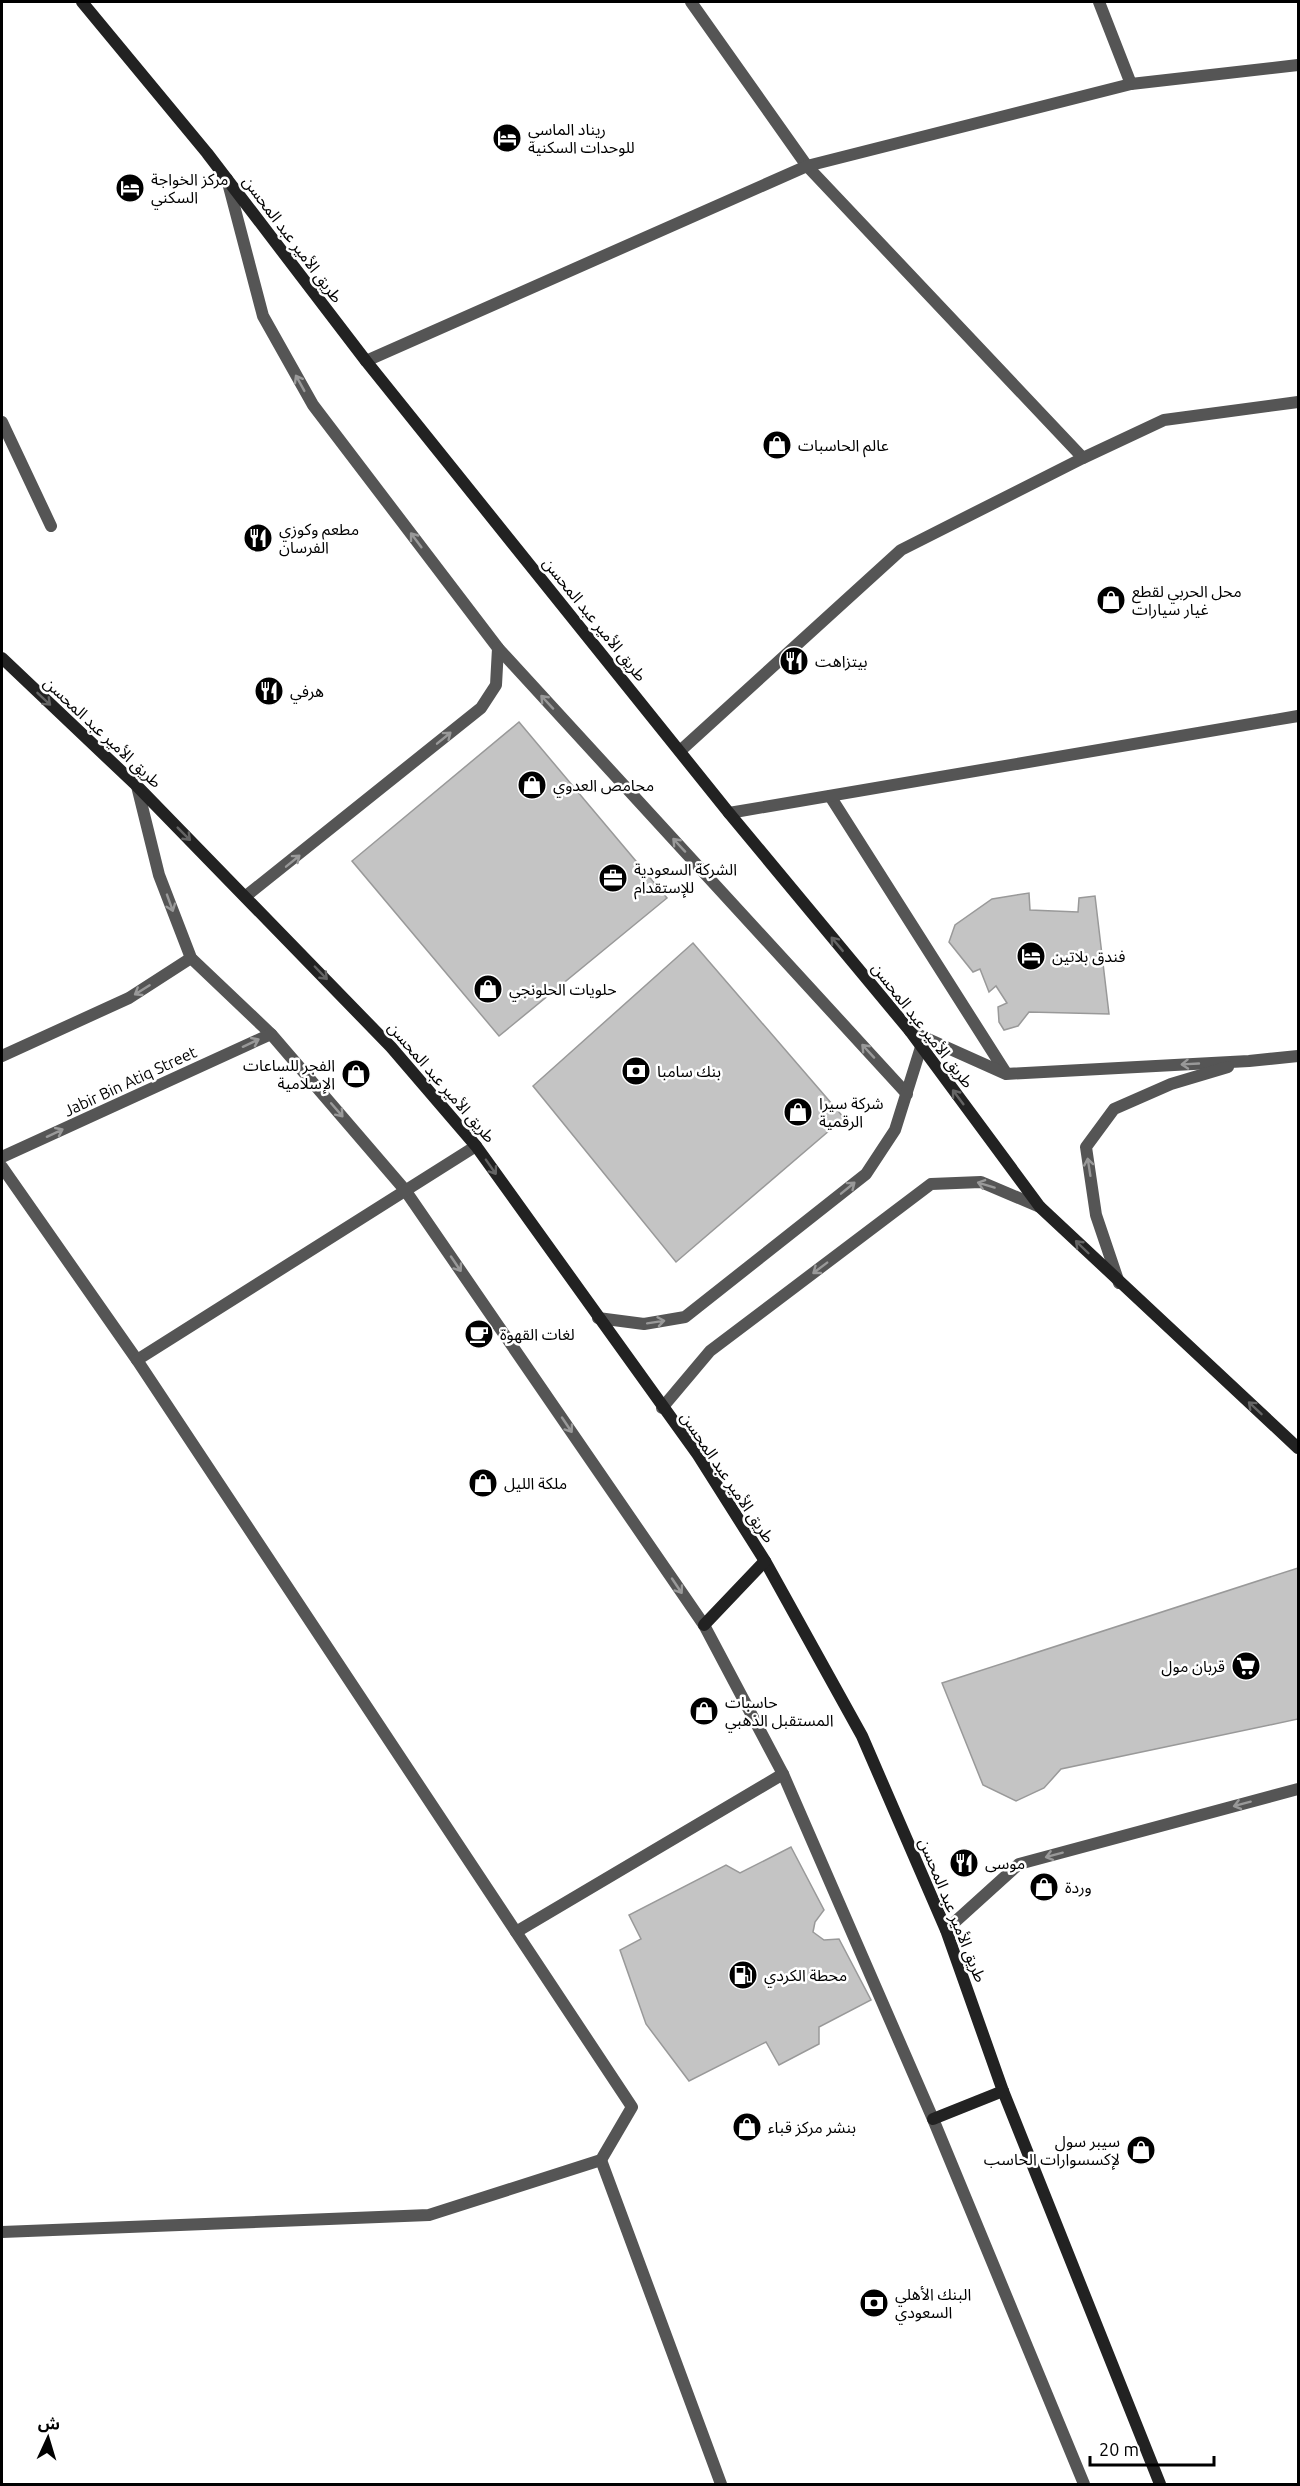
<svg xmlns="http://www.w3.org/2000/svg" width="1300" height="2486" viewBox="0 0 1300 2486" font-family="Ubuntu,'Noto Sans Arabic',sans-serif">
<rect width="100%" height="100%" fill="#fff"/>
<g fill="#c4c4c4" stroke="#999" stroke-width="1.5">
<path d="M519,722L667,898L499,1036L352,861Z"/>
<path d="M1029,893L1030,910L1078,912L1079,898L1095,896L1109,1014L1029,1012L1018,1026L1004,1030L999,1022L998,1007L1007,1003L996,986L989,992L980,969L973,972L949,942L955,925L992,899Z"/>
<path d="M693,943L844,1118L676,1262L533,1086Z"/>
<path d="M1298,1568V1719L1061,1769L1044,1788L1016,1801L983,1785L942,1683Z"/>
<path d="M791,1847L824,1910L815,1922L813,1932L824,1940L839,1939L871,2000L819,2027V2044L779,2065L766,2042L689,2081L646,2024L620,1950L641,1939L629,1915L726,1865L740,1873Z"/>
</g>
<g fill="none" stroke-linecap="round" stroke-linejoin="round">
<g stroke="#555" stroke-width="12">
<path d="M691,2L807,166L1083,458"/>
<path d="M1099,2L1131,84"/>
<path d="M227,179L263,316L313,405L498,648L496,685L481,708L246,896"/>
<path d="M366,361L807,166L1131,84L1298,65"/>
<path d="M2,422L51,526"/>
<path d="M498,648L907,1094"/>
<path d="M680,751L901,550L1083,458L1164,420L1298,402"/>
<path d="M137,786L159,875L191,958L271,1034L405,1190L704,1625L783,1774L933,2119L1084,2484"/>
<path d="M830,796L1006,1073"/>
<path d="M729,813L1298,716"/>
<path d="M910,1031L1006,1074L1249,1061L1298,1056"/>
<path d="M2,1056L129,998L191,958"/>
<path d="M2,1157L271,1034"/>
<path d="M2,1167L137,1360L476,1146"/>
<path d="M1119,1283L1096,1215L1086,1147L1114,1109L1171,1084L1228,1067"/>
<path d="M598,1318L644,1324L685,1317L866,1174L895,1130L921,1047"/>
<path d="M662,1408L710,1351L931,1184L981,1182L1040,1207"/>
<path d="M946,1930L1019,1864L1298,1789"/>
<path d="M516,1932L783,1774"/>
<path d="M601,2160L721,2484"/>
<path d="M2,2232L429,2215L601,2160L632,2107L137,1360"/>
</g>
<g stroke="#222" stroke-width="12">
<path d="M82,2L207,153L366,361L729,813L910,1031L1040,1207L1298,1448"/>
<path d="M2,658L137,786L391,1047L476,1146L698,1455L765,1561L862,1736L946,1930L1003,2091L1160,2484"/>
<path d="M704,1625L765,1561"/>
<path d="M933,2119L1003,2091"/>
</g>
</g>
<defs><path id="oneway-shaft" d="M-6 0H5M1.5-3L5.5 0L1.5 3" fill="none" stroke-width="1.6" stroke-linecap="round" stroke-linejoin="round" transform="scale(1.5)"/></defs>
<g stroke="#999">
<use href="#oneway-shaft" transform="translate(300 383) rotate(-119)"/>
<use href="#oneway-shaft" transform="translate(416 540) rotate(-127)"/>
<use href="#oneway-shaft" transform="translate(547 702) rotate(-133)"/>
<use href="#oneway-shaft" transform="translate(444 738) rotate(-39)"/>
<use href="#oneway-shaft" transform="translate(679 845) rotate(-133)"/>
<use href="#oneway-shaft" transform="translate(293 861) rotate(-39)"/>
<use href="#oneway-shaft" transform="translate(170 903) rotate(70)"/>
<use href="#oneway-shaft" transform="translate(142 990) rotate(148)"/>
<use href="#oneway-shaft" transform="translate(251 1043) rotate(-25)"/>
<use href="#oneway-shaft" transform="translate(868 1051) rotate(-133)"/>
<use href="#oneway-shaft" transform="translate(1190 1064) rotate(177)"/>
<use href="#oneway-shaft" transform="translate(337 1110) rotate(49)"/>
<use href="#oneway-shaft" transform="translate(55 1133) rotate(-25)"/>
<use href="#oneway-shaft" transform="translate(1089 1167) rotate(-99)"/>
<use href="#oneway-shaft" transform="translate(986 1185) rotate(-163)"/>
<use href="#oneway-shaft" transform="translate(848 1188) rotate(-39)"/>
<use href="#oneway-shaft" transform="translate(456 1264) rotate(56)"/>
<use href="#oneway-shaft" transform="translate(820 1268) rotate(143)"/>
<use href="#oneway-shaft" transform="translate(656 1322) rotate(-9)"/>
<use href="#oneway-shaft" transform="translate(567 1425) rotate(56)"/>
<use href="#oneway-shaft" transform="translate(677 1586) rotate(56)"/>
<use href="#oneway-shaft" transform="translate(1242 1804) rotate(165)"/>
<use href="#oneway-shaft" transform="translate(1054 1855) rotate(165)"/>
</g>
<g stroke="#646464">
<use href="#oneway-shaft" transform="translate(44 699) rotate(43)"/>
<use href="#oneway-shaft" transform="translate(184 834) rotate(45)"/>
<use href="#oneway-shaft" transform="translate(837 944) rotate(-130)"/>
<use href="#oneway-shaft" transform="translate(321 973) rotate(46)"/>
<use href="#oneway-shaft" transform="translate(958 1097) rotate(-127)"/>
<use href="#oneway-shaft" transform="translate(491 1167) rotate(55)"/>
<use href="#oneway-shaft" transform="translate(1082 1247) rotate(-136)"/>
<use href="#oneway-shaft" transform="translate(1255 1408) rotate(-137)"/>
</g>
<defs>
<g id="hotel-disc" transform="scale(1.5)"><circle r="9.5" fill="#000" stroke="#fff"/><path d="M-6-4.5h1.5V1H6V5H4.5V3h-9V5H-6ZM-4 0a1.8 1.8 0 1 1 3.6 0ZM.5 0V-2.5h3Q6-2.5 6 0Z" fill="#fff"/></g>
<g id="shop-disc" transform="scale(1.5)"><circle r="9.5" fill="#000" stroke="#fff"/><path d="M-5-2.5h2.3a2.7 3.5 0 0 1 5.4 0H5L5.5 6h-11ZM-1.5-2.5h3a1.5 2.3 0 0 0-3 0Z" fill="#fff"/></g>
<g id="restaurant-disc" transform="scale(1.5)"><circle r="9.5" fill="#000" stroke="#fff"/><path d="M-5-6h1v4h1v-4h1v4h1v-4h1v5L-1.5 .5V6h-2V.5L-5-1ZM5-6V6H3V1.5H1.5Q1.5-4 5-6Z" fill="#fff"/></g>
<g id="office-disc" transform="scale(1.5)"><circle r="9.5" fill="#000" stroke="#fff"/><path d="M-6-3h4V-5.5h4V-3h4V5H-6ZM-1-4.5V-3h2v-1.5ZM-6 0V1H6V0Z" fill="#fff"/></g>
<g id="bank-disc" transform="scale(1.5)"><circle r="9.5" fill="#000" stroke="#fff"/><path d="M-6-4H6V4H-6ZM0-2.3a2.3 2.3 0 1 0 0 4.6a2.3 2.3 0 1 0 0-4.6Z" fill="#fff"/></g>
<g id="cafe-disc" transform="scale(1.5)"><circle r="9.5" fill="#000" stroke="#fff"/><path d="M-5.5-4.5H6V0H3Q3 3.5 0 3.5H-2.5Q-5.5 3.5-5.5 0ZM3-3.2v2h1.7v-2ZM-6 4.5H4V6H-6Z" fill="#fff"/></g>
<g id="supermarket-disc" transform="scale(1.5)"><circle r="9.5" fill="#000" stroke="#fff"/><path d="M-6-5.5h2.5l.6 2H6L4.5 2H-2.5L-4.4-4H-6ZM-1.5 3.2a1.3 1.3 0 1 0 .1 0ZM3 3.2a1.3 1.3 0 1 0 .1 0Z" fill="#fff"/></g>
<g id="fuel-disc" transform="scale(1.5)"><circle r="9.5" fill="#000" stroke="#fff"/><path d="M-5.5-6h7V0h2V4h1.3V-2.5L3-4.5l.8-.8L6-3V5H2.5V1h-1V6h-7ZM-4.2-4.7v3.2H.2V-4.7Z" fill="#fff"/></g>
</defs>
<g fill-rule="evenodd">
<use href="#hotel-disc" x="507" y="138"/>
<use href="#hotel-disc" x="130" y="188"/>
<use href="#shop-disc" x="777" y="445"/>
<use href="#restaurant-disc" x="258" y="538"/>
<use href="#shop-disc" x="1111" y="600"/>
<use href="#restaurant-disc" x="794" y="661"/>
<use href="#restaurant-disc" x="269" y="691"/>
<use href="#shop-disc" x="532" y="785"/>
<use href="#office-disc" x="613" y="878"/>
<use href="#hotel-disc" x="1031" y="956"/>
<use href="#shop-disc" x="488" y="989"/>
<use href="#bank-disc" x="636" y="1071"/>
<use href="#shop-disc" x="356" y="1074"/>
<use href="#shop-disc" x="798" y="1112"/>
<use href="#cafe-disc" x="479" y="1334"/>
<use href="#shop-disc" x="483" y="1483"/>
<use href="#supermarket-disc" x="1246" y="1666"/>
<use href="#shop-disc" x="704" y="1711"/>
<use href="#restaurant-disc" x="964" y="1863"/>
<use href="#shop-disc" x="1044" y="1887"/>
<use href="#fuel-disc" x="743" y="1975"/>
<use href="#shop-disc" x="747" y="2127"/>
<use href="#shop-disc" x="1141" y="2150"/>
<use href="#bank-disc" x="874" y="2303"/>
</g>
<g text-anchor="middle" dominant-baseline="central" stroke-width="5" stroke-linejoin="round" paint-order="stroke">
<g font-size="16" fill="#000" stroke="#fff" text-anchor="start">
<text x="528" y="129">ريناد الماسي<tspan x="528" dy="18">للوحدات السكنية</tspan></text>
<text x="151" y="179">مركز الخواجة<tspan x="151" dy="18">السكني</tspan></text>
<text x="798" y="445">عالم الحاسبات</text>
<text x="279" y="529">مطعم وكوزي<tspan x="279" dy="18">الفرسان</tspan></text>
<text x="1132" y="591">محل الحربي لقطع<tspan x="1132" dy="18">غيار سيارات</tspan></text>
<text x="815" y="661">بيتزاهت</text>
<text x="290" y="691">هرفي</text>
<text x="553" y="785">محامص العدوي</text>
<text x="634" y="869">الشركة السعودية<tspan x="634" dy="18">للإستقدام</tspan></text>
<text x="1052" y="956">فندق بلاتين</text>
<text x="509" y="989">حلويات الحلونجي</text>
<text x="335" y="1065" text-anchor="end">الفجر للساعات<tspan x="335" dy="18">الإسلامية</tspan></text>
<text x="657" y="1071">بنك سامبا</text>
<text x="819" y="1103">شركة سيرا<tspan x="819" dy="18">الرقمية</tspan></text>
<text x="500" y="1334">لغات القهوة</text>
<text x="504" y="1483">ملكة الليل</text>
<text x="1225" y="1666" text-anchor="end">قربان مول</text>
<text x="725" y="1702">حاسبات<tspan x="725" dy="18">المستقبل الذهبي</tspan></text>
<text x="985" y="1863">موسى</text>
<text x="1065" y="1887">وردة</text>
<text x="764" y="1975">محطة الكردي</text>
<text x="768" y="2127">بنشر مركز قباء</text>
<text x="1120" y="2141" text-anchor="end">سيبر سول<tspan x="1120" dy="18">لإكسسوارات الحاسب</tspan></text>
<text x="895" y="2294">البنك الأهلي<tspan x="895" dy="18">السعودي</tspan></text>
</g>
<g font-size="16" fill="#000" stroke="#fff">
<text transform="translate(293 239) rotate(53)">طريق الأمير عبد المحسن</text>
<text transform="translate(595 619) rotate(51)">طريق الأمير عبد المحسن</text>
<text transform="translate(103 732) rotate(43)">طريق الأمير عبد المحسن</text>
<text transform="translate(923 1025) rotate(52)">طريق الأمير عبد المحسن</text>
<text transform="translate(130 1081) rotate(-25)">Jabir Bin Atiq Street</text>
<text transform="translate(442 1082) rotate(49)">طريق الأمير عبد المحسن</text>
<text transform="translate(728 1477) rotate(56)">طريق الأمير عبد المحسن</text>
<text transform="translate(953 1910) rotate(68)">طريق الأمير عبد المحسن</text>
</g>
</g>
<rect width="1300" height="2486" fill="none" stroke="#000000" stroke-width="6"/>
<g transform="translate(48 2438) rotate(4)" stroke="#ffffff" stroke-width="4.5" paint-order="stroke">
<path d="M0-4.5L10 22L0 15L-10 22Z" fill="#000000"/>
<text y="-9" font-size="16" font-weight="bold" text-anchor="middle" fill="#000000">ش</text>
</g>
<path d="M1090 2456v9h124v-9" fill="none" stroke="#000000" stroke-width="3"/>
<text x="1099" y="2456" font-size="18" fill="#000000" stroke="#ffffff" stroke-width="4.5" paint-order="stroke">20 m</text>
</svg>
